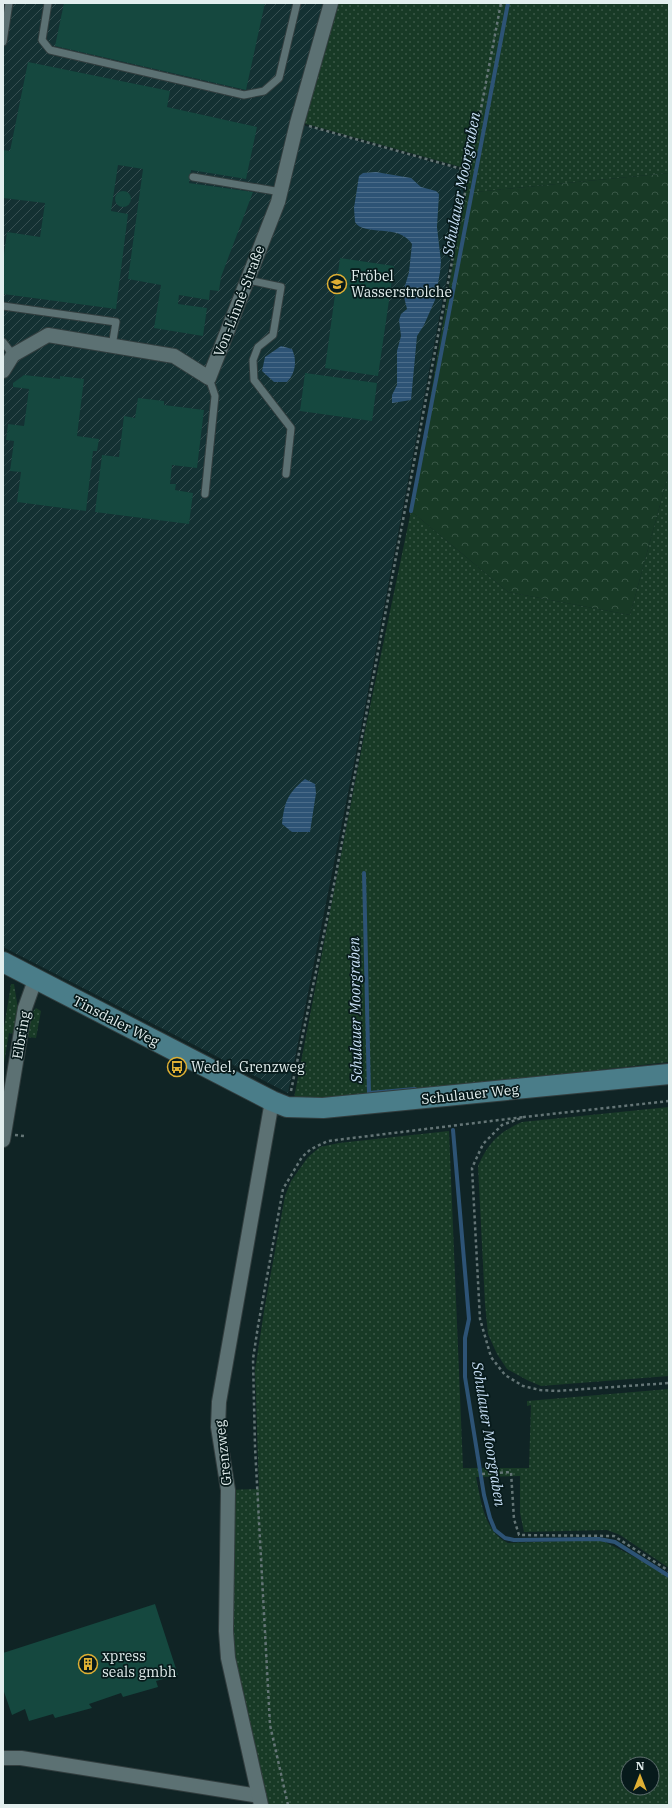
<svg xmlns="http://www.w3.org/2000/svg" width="672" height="1808" viewBox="0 0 672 1808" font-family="'IBM Plex Serif',serif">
<defs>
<pattern id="industrial-furrows" width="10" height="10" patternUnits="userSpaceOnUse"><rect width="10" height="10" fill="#143133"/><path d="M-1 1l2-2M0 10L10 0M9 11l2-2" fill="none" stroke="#364f51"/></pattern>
<pattern id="green-dots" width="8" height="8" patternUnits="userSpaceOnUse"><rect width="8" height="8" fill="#183a26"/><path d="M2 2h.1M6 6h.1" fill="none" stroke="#395746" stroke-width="1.8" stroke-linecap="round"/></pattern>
<pattern id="forest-crowns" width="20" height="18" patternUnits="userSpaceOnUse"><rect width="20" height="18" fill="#183a26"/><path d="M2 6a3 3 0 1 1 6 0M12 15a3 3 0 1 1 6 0" fill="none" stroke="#395746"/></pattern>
<pattern id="water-rules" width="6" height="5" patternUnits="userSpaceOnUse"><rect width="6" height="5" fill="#2d5375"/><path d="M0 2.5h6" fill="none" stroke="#4b6c89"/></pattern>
</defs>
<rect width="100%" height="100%" fill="#102425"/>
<path fill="url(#industrial-furrows)" d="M3,3H331L299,124L467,172L361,728L288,1093L3,947Z"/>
<g fill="url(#green-dots)" fill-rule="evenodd">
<path d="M331,3H669V173L465,193L468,169L299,122Z"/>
<path d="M669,472V1062L373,1095L304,1099L294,1098L366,726L411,511L508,592L630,615Z"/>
<path d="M11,984H14L18,1009L14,1034L9,1033L3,1069V1034Z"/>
<path d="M36,1008L41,1011L36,1038L27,1037L31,1014Z"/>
<path d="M669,1107V1376L541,1386L527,1380L507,1369L497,1354L488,1334L485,1304L478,1166C489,1142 498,1133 522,1122Z"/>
<path d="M449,1131L463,1468H529L531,1405L527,1406V1401L669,1389V1568L620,1535L607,1530L524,1532L520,1513V1476L476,1477C481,1500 484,1532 508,1543L564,1541H603L627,1553L669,1576V1805H261L228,1658V1490L259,1489L255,1370L264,1311L285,1196L291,1181L308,1157L320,1147L339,1143ZM628,1764H652V1788H628Z"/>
</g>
<path fill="url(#forest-crowns)" d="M669,173V472L630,615L508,592L411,511L465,193Z"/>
<g fill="url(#water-rules)">
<path d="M376,172L411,178L421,187L436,191L439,194L437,227L441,262L440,272L435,300L424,325L417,336L411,400L392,403V395L397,385V351L401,336L399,320L401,314L407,309L403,293L409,272L412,244C399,223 364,237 355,222L354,208L359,176L363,173Z"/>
<path d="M281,346L292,349C297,360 296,373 287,382H274L262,371L265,357Z"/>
<path d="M305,779L315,784L316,793L310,832H292L282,824C284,802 288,793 305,779Z"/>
</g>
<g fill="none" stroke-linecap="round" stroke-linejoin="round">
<g stroke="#2d5375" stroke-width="4">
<path d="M411,511L508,3"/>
<path d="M364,873L369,1093L415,1089"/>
<path d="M453,1130L469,1319L465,1338V1377L484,1495L490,1518L495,1530L505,1538L514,1540L599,1539L615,1542L669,1576"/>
</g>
</g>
<g fill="#15483f">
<path d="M64,3H265L246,90L55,46Z"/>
<path d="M28,62L170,91L167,107L257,127L246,179L191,170L189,183L253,192L221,277L219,291L210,290L209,300L179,295L178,304L207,308L203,336L154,328L161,285L128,279L143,169L118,165L111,211L128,214L116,309L3,294V262L7,232L40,237L45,203L3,198V150L10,151Z"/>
<circle cx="123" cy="199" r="8"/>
<path d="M340,258L394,266L378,376L325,368Z"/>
<path d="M305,373L377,383L372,421L300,411Z"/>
<path d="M24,375L60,379V376L84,379L77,436L99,439L97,451H93L86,511L17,502L21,472L10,471L14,441L6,440L8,424L24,426L29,389L13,387V383Z"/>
<path d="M138,398L164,401V405L204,410L197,468L172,465L170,484H176L175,490L193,493L189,524L95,512L102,455L119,457L124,416L135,418Z"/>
<path d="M155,1604L178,1675L156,1681L158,1687L123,1697L121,1693L89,1704L92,1708L55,1718L53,1714L29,1721L25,1709L12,1715L3,1689V1653Z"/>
</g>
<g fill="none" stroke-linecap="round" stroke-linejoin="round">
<g stroke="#323e3f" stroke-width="9">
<g id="lane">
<path d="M48,3L42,40L50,50L244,95L264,91L279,78L297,3"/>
<path d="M3,42L9,3"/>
<path d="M193,177L281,192"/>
<path d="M248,280L281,287L273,335L258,347L253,360L254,380L291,428L286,474"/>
<path d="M3,306L116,322L112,346"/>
<path d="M3,342L13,355"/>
<path d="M205,494L215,396L209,378"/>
</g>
</g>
<g stroke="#323e3f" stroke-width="16">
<g id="street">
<path d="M3,371L13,355L48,335L174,356L209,378L278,202L297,123L331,3"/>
<path d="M3,1140L25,1008L35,980"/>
<path d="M3,1758H21L259,1796"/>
<path d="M261,1805L228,1658L226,1631L228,1490L218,1427L219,1402L272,1101"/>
</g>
</g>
<g stroke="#323e3f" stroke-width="22">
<path id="secondary" d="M3,962L272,1101L287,1107L323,1108L669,1074"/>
</g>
<g stroke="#647576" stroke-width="2.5" stroke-dasharray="3 3" stroke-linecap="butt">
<path d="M309,126L469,171"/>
<path d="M291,1091L331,900L501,3"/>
<path d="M669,1101L524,1117L502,1125L483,1144L472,1168L480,1319L491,1357L505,1375L523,1386L540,1390L557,1391L669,1383"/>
<path d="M15,1135L24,1136"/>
<path d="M482,1474L511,1472L514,1519L519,1535L614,1536L669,1571"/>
<path d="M288,1805L270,1725L255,1447L253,1359L258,1326L283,1189L302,1157L311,1149L328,1141L524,1117"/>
</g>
<use href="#lane" stroke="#5c7173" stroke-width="7"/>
<use href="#street" stroke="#5c7173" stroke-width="14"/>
<use href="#secondary" stroke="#4a7d89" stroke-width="20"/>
</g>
<defs>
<g id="school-ring" transform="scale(1)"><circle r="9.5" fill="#071a1b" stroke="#dfb034" stroke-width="1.5"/><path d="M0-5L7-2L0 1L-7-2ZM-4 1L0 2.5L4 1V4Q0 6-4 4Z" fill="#dfb034"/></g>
<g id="bus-ring" transform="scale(1)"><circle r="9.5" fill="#071a1b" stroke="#dfb034" stroke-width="1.5"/><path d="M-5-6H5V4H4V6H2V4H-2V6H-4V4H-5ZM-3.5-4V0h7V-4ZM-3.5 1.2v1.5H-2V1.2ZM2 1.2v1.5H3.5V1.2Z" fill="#dfb034"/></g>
<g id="building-ring" transform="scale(1)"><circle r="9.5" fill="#071a1b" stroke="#dfb034" stroke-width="1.5"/><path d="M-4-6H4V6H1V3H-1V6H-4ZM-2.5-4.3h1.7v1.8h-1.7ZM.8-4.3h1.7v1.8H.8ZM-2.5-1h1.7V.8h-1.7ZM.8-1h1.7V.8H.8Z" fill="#dfb034"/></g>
</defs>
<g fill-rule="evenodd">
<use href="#school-ring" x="337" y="284"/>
<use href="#bus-ring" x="177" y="1067"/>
<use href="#building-ring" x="88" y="1664"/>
</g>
<g text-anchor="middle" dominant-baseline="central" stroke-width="3.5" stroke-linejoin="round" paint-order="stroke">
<g font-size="14" fill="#e2eeee" stroke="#071a1b" text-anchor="start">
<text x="351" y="276">Fröbel<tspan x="351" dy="16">Wasserstrolche</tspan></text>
<text x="191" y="1067">Wedel, Grenzweg</text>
<text x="102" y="1656">xpress<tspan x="102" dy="16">seals gmbh</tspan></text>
</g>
<g font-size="14" fill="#e2eeee" stroke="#071a1b">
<text transform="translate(239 301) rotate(-69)">Von-Linné-Straße</text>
<text transform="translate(116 1021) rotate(27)">Tinsdaler Weg</text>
<text transform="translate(21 1035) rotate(-80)">Elbring</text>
<text transform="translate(470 1094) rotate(-6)">Schulauer Weg</text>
<text transform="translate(223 1453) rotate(-96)">Grenzweg</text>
</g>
<g font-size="15" font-style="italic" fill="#c6def4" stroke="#071a1b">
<text transform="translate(461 184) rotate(-79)">Schulauer Moorgraben</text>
<text transform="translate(355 1010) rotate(-91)">Schulauer Moorgraben</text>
<text transform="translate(489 1434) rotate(81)">Schulauer Moorgraben</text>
</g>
</g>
<rect width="672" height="1808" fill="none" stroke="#e2eeee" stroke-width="8"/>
<g transform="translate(640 1776)"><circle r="19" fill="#071a1b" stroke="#5f6f6f"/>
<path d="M0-3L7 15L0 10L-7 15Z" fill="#dfb034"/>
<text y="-6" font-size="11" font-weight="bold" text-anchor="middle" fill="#e2eeee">N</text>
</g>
</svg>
